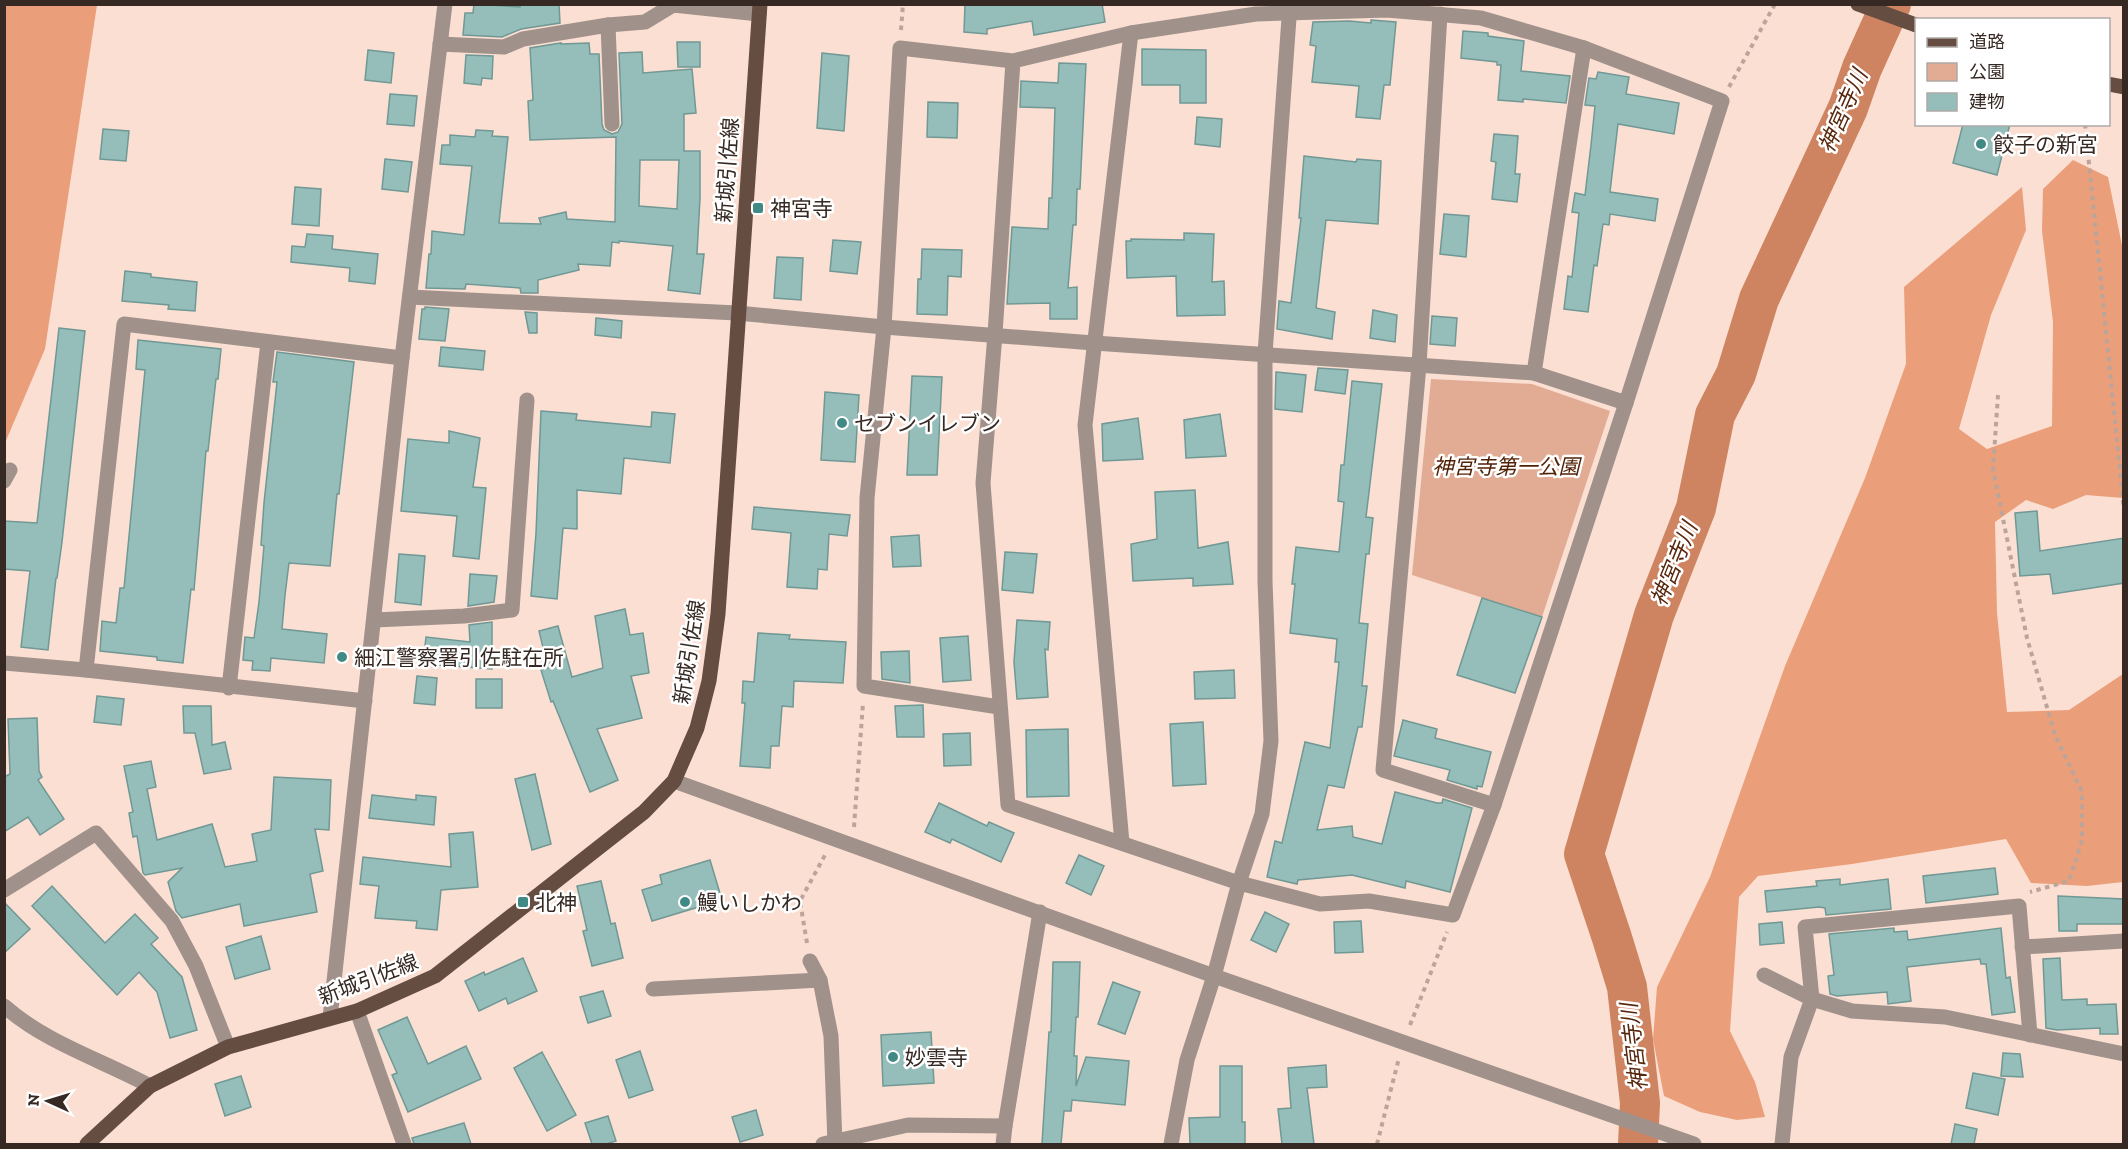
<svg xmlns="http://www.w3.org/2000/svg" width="2128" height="1149" viewBox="0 0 2128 1149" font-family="'Zilla Slab','Noto Sans JP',serif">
<rect width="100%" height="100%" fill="#fbdfd2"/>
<path fill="#e1ac93" d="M1431,379L1532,384L1610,411L1542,617L1412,575Z"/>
<g fill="#ea9f7a">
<path d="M5,4L97,5L45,349L5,443Z"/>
<path d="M2073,160L2108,177L2124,255L2123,498L2086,495L2053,509L2026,500L1995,522L1997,613L2007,712L2069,710L2123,674V882L2087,886L2031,883L2006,839L1852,864L1758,876L1739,897L1730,1031L1755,1082L1765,1117L1737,1120L1700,1112L1664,1096L1653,1039L1657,987L1710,877L1785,666L1865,478L1906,364L1904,287L2022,187L2026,230L1991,315L1959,429L1987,449L2052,426L2053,322L2042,231L2043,189Z"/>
</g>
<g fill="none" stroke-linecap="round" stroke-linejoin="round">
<path stroke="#ce8461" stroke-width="40" d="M1638,1144L1640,1103L1627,987L1612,938L1584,854L1654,615L1696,508L1715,415L1736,374L1759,299L1848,108L1862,68L1891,4"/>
</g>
<g fill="#95bebb" stroke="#709895" stroke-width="1.5" fill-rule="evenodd">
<path d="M474,4L520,7V4H559L560,23L521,29L502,37L463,35L465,13H473Z"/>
<path d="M965,4H1102L1105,22L1034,35L1032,21L987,29V34L964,32Z"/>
<path d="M1371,20L1396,22L1390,85H1384L1380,119L1356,117L1359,86L1312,82L1316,46L1310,45L1313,22L1349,21L1371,23Z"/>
<path d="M1463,31L1488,33V36L1524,41L1521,71L1570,76L1566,103L1523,99V102L1498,100L1501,65H1497V62L1461,58Z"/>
<path d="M677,42H700V67H678Z"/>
<path d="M561,43V44L589,43L590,54H599L602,124L604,130L612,134L618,132L622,124L619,53L642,52L643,73L692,69L696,113L684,114V151H700V198L697,254H704L700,294L668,290L673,246L619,241V243L612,242L610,266L578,264L579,270L538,280V293H521L520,288L466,284L465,289L426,288L429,254H431L432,231L464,235L472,166L440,164L442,145H450V135L475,137L476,130L493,131L492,136L508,137L499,223L541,224L539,218L566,212L567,219L615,222L616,137L530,140L528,101L533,100L530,48ZM640,160H679L677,209L639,206Z"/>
<path d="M1142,49L1206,50V103H1180V85H1142Z"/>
<path d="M368,50L394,53L391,83L365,80Z"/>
<path d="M822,53L849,56L844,131L817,128Z"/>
<path d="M466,55L493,56L492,79L482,78L481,85L464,83Z"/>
<path d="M1059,63L1086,64L1080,189H1077L1076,225H1073L1068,288L1077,287V319H1050V303L1007,304L1012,227L1048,229L1049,198H1052L1055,108L1020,107L1021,81L1058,83Z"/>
<path d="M1598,72L1629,77L1626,94L1679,103L1674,134L1618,124L1610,192L1658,199L1655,221L1610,214L1609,225L1603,224L1597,266L1594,265L1588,312L1564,309L1568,276L1572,277L1579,213L1572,212L1575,193L1585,195L1591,145L1595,106L1585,105L1589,78L1596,79Z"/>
<path d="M390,94L417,96L414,126L387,124Z"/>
<path d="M928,102L958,103L957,138L927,137Z"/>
<path d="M1197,117L1222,119L1220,147L1195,144Z"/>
<path d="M1963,124H2010L1997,175L1953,163Z"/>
<path d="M103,129L129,131L126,161L100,159Z"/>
<path d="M1494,134L1518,136L1515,174H1520L1517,202L1492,199L1496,162L1491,161Z"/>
<path d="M1304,156L1356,162L1357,159L1381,161L1378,224L1326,220L1316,308L1335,312L1332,339L1277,329L1279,301L1291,303L1301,218H1299Z"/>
<path d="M385,159L412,162L408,192L382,189Z"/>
<path d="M295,187L321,189L319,226L292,224Z"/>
<path d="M1444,214L1469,216L1466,257L1440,254Z"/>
<path d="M1184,233L1214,234L1212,282L1224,281L1225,315L1177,316L1176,276L1127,278L1126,241H1131V239L1184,240Z"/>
<path d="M307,234L333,236L332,249L378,254L375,284L349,281L350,268L291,262L292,246L305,247Z"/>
<path d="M833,240L861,242L857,274L830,271Z"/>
<path d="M922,249L962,250L961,277L948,276L947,315L917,314L918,279H921Z"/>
<path d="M777,257L803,258L801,300L774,298Z"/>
<path d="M125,271L151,274V277L197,282L195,311L168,309L169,305L122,301Z"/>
<path d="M425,307L449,309L445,341L419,339L422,309H425Z"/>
<path d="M1373,310L1397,315L1395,342L1370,338Z"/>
<path d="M525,312L537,313V333H529Z"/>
<path d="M1432,316L1457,318L1455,346L1430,344Z"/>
<path d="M596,318L622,321L621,338L595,335Z"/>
<path d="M59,328L85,331L62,542L57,578H56L48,650L21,647L30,571L4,569V521L37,523Z"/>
<path d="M138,340L221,349L218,379H216L208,451H206L194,590L191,589L183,663L157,660V657L100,651L102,621L116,623L120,588H124L145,370L136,369Z"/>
<path d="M441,347L485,351L483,370L439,366Z"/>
<path d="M277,352L354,362L339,494H337L330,566L289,563L285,595L282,629L327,634L324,663L271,658L270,671L252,670L253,661L243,660L245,637L254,638L259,602L264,546L261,545L264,503L277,382H273Z"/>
<path d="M1318,368L1348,370L1345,394L1315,390Z"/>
<path d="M1276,372L1306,375L1302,412L1275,409Z"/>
<path d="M912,376L942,377L937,475H907Z"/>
<path d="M1352,381L1382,384L1366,517L1373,518L1369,554H1366L1359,623L1368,624L1362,686H1367L1362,727H1358L1344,788L1328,785L1317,830L1352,826L1353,837L1382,844L1395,792L1437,803H1442L1443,799L1472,808L1450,892L1406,881L1405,888L1352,875L1298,880L1297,884L1267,877L1275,841L1282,843L1305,742L1330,748L1339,662H1335L1337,639L1290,633L1295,584H1292L1296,547L1339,552L1344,502L1338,501L1341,465H1344Z"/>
<path d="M825,392L859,395L855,462L821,460Z"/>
<path d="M541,411L577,414L576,420L651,427L652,412L675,414L670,463L624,458L621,494L577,490V529L563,528L557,599L531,596L536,533Z"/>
<path d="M1220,414L1226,456L1186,458L1184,420Z"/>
<path d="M1138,418L1143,459L1103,461L1102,424Z"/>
<path d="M449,431L480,438L473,487L486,488L479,559L453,556L457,516L401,511L408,439L449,443Z"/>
<path d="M1195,490L1198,548L1228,542L1233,584L1193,586V578L1133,581L1131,544L1157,539L1155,492Z"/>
<path d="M754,507L850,515L847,536L829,534L827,570L818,569L817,589L787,587L791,533L752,529Z"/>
<path d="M2037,511L2040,551L2124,538V583L2053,594L2050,574L2020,576L2015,513Z"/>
<path d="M919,535L921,566L893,567L891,537Z"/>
<path d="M1005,552L1037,554L1033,593L1002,590Z"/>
<path d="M399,554L425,556L421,605L395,602Z"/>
<path d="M470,574L497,576L494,602L468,606Z"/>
<path d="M1482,598L1542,617L1515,693L1457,675Z"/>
<path d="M625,609L630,635L643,633L649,673L631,676L642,718L597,729L618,780L590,792L553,701L551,702L541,670L548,668L539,631L558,626L572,677L603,668L595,616Z"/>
<path d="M1017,620L1050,622L1048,650L1045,649L1048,697L1017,699L1014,662Z"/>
<path d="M492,622V669L423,664L426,637L470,642L469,625Z"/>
<path d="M758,633L790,635L789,639L846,642L843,683L794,681L793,707L782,706L779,746H771L770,768L740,766L745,703H742L743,681L754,682Z"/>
<path d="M968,636L971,680L943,682L940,638Z"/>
<path d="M909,651L910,683L882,679L881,652Z"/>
<path d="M1234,670L1235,698L1195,699L1194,672Z"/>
<path d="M417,676L437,678L435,705L414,703Z"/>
<rect x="476" y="679" width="26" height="29"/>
<path d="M97,696L124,699L121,725L94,722Z"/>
<path d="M923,705L924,737H897L895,706Z"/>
<path d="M183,706H211L212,745L225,742L231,769L204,774L195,733H184Z"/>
<path d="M37,718L39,771L42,777L38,780L64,819L40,835L28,817L4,832V777L10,774L8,719Z"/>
<path d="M1403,720L1437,729L1435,738L1491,752L1482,787L1477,786V789L1447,780L1450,770L1394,756Z"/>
<path d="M1203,722L1206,784L1173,786L1170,724Z"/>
<path d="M1068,729L1069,796L1027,797L1026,730Z"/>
<path d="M970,733L971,765L944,766L943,734Z"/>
<path d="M151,761L156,787L147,789L157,840L212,824L225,867L257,861L252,834L271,830L274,777L331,780L329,830L315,829L323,871L310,874L317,912L244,926L240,904L182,918L176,911L168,882L182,868L145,875L143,873L137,836L133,837L129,813L133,812L124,766Z"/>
<path d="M535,774L551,844L532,850L515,779Z"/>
<path d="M372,795L416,800V795L436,797L434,825L369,818Z"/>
<path d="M939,803L987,826L989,822L1014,833L1001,862L952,839L950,843L925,832Z"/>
<path d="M473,832L478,887L441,890L437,930L416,928L417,921L375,918L379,886L360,884L363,857L451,867L449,834Z"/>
<path d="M1079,855L1104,866L1091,895L1066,883Z"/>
<path d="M710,860L722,900L652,921L642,890L662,884L660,875Z"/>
<path d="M1995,868L1998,894L1926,903L1923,876Z"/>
<path d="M1840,879V885L1888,879L1891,909L1826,915L1825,908L1819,907L1767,912L1765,891L1817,886L1816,881Z"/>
<path d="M601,881L611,924L615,923L623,958L592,966L583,931L587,930L577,886Z"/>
<path d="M52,886L105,943L135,914L158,938L151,944L182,977L197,1030L170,1038L157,992L139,972L117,995L32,906Z"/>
<path d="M2058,896L2124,899V924H2077V931H2059Z"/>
<path d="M4,902L30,929L4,953Z"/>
<path d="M1265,912L1289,924L1276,952L1251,940Z"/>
<path d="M1361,921L1363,952L1335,953L1334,922Z"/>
<path d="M1782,922L1784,943L1760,945L1759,924Z"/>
<path d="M1894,928V932L1907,931L1908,940L2001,928L2006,978L2010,977L2015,1012L1992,1015L1986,964H1981L1980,959L1907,967L1911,1001L1888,1004L1887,992L1837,996L1830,994L1828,976L1834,975L1829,934Z"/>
<path d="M261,936L270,969L235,979L226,947Z"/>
<path d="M523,958L537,991L508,1004L506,998L479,1011L465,981L484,972L485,975Z"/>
<path d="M2060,958L2062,1000L2087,999V1005L2116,1004L2118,1034H2100V1028L2057,1030L2046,1028L2043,959Z"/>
<path d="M1053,962H1080L1078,1017H1076L1074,1056H1077L1076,1086L1086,1057L1129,1061L1125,1105L1072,1100L1071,1111H1064L1061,1144H1042L1049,1032H1051Z"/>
<path d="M1113,982L1140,992L1125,1034L1098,1024Z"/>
<path d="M603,991L611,1016L588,1023L580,997Z"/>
<path d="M407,1017L428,1064L466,1046L481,1079L408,1112L392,1075L397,1073L378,1030Z"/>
<path d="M931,1032L934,1083L883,1086L881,1035Z"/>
<path d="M640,1051L653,1090L629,1098L616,1060Z"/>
<path d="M542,1052L576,1115L547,1131L514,1068Z"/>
<path d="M2003,1053L2020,1054L2023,1077L2001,1076Z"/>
<path d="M1326,1065L1327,1087L1307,1088L1314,1144H1282L1278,1109L1291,1108L1288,1068Z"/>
<path d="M1220,1066H1242V1122H1245V1144H1190L1189,1118L1220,1117Z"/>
<path d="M1973,1073L2005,1079L1998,1115L1966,1108Z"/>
<path d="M241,1076L251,1107L225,1116L215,1084Z"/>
<path d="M756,1110L763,1135L740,1142L732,1117Z"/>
<path d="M608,1116L616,1141L606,1144H592L585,1123Z"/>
<path d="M464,1123L471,1144H414L412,1138Z"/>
<path d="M1955,1124L1977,1129L1974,1144H1951Z"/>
</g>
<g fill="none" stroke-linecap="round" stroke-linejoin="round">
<g stroke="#bca49a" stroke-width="4" stroke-dasharray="4.5 4.5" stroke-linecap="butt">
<path d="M901,30L903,4"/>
<path d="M1729,87L1775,4"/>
<path d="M2085,124L2124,510"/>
<path d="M1998,395L1993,469L2027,638L2055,735L2082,792V840L2069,881L2030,892"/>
<path d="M854,827L863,703"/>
<path d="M807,943L800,901L825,855"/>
<path d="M1410,1025L1447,932"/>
<path d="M1377,1144L1399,1058"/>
</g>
<g stroke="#a0918b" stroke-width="15">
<path d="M1440,14L1419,365L1383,770L1494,805"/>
<path d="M440,44L504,47L523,39L608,25"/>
<path d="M612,124L608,25L645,22L673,5L759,14"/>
<path d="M410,297L737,313L884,327L1094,343L1534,373L1626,403"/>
<path d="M1534,373L1584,48"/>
<path d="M4,481L10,470"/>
<path d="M374,620L464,616L512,610L527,400"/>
<path d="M4,663L86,670"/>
<path d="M229,688L268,342"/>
<path d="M365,701L86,670L124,324L402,358"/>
<path d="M999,707L864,686L867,498L884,327L900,48L1013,61L1131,33L1256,14L1387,10L1481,18L1584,48L1722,101L1626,403L1494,805L1453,915L1369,901L1320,904L1239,883L1008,805L983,483L995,334L1013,61"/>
<path d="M674,781L1214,976L1694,1144"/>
<path d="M1122,843L1085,425L1131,33"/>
<path d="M4,890L96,833L172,921L196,966L228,1047"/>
<path d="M2022,947L2124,941"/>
<path d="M810,961L820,980L831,1036L835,1144"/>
<path d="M1764,975L1812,999L1852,1011L1945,1017L2124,1054"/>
<path d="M653,989L820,980"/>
<path d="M4,1006C46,1043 102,1060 150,1086"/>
<path d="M357,1011L404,1144"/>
<path d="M330,1018L402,358L445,4"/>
<path d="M823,1144L908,1125L1005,1126L1040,912"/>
<path d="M1003,1144L1005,1126"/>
<path d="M1171,1144L1187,1060L1214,976L1239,883L1262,814L1271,741L1265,581V354L1290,4"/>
<path d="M1782,1144L1791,1057L1812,999L1805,927L2019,906L2030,1035"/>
</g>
<g stroke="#654d42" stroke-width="15">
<path d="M1858,4L1916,25"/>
<path d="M2108,84L2124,87"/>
<path d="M87,1144L150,1086L228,1047L357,1011L435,976L644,812L674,781L697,728L709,681L718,614L760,4"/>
</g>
</g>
<g fill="#418985" stroke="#fff" stroke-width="2">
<circle cx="1981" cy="144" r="6"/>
<rect x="752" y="202" width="12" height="12" rx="3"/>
<circle cx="842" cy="423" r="6"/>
<circle cx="342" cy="657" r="6"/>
<rect x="517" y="896" width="12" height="12" rx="3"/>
<circle cx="685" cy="902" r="6"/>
<circle cx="893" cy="1057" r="6"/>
</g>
<g text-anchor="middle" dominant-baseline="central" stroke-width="5" stroke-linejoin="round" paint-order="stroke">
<g font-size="21" fill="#362923" stroke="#fff" text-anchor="start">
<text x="1993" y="144">餃子の新宮</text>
<text x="770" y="208">神宮寺</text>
<text x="854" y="423">セブンイレブン</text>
<text x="354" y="657">細江警察署引佐駐在所</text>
<text x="535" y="902">北神</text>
<text x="697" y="902">鰻いしかわ</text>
<text x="905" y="1057">妙雲寺</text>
</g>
<g font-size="21" fill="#362923" stroke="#fff">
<text transform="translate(727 170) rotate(-86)">新城引佐線</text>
<text transform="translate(689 652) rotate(-81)">新城引佐線</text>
<text transform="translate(368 979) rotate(-21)">新城引佐線</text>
</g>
<g font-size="21" font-style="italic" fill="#512106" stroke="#fff">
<text x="1506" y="466">神宮寺第一公園</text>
</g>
<g font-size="22" font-style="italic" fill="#58280e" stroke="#fff">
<text transform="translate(1843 111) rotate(-66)">神宮寺川</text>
<text transform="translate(1674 564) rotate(-68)">神宮寺川</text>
<text transform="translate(1634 1047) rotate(-97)">神宮寺川</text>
</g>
</g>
<rect width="2128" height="1149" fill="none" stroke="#362923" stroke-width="12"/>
<rect x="1915" y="18" width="195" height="108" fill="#ffffff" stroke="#afa9a7" stroke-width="1.5"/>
<rect x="1927" y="38" width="30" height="9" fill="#654d42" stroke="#afa9a7" stroke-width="1.5"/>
<text x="1969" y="48" font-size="18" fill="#362923">道路</text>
<rect x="1927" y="63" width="30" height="18" fill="#e1ac93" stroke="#afa9a7" stroke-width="1.5"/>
<text x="1969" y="78" font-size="18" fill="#362923">公園</text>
<rect x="1927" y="93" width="30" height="18" fill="#95bebb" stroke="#afa9a7" stroke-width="1.5"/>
<text x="1969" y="108" font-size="18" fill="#362923">建物</text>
<g transform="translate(48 1101) rotate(274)" stroke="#ffffff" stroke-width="4.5" paint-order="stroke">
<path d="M0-4.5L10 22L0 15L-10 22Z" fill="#362923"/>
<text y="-9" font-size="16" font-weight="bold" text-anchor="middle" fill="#362923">N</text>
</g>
</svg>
